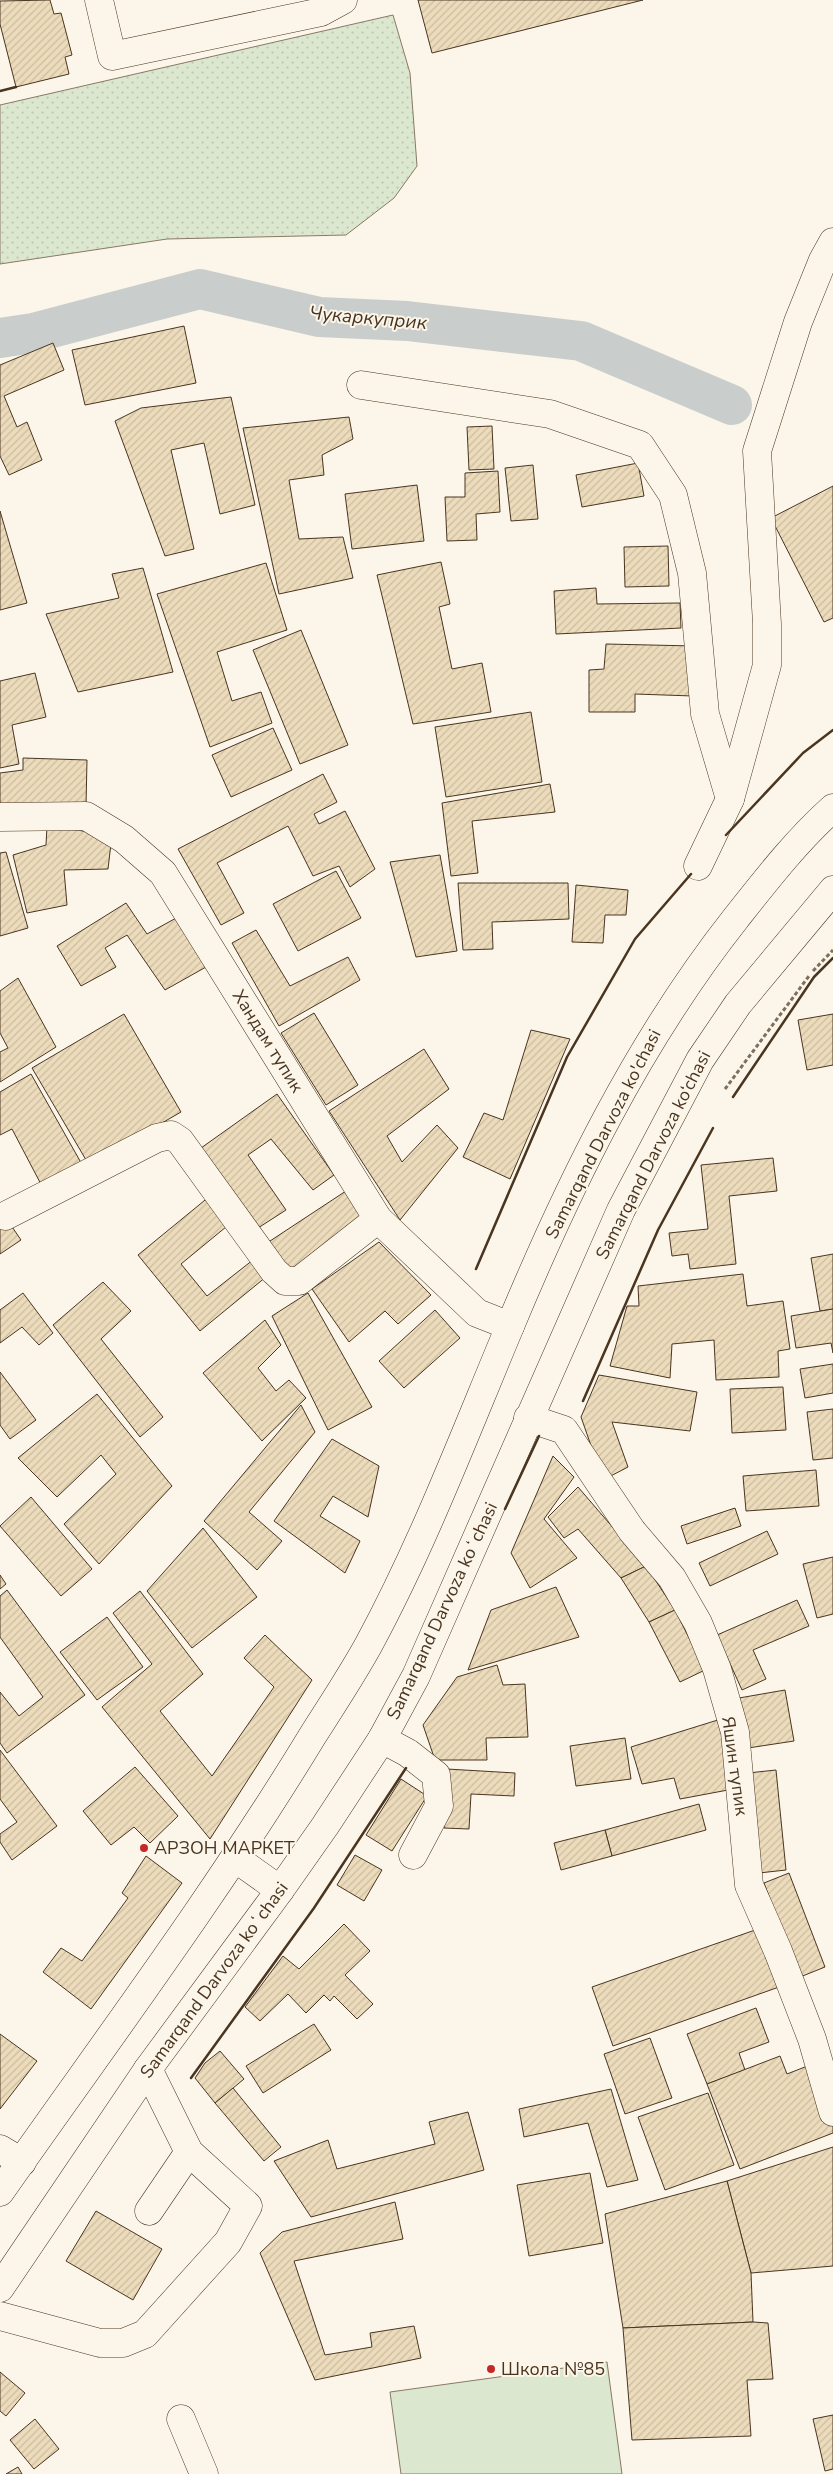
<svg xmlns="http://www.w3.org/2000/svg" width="833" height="2474" viewBox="0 0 833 2474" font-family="'Nunito Sans',sans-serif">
<defs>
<pattern id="grass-dots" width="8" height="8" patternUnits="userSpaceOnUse" patternTransform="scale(1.25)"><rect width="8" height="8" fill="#dce7d0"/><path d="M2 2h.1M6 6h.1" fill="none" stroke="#bec7b2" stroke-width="1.8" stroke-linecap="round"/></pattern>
<pattern id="building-hatch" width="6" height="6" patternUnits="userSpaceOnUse" patternTransform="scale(1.25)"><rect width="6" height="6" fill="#ecdcbc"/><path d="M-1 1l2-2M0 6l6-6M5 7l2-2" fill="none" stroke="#ccbda1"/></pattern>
</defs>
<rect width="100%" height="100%" fill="#fbf6e9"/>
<path fill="url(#grass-dots)" stroke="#887966" d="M393,15L410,73L417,166L394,198L346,235L167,239L0,264V105Z"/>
<path fill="#dce7d0" stroke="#887966" d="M607,2362L622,2474H401L390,2392Z"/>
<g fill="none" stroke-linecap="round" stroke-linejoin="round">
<path stroke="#c9cecd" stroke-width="40" d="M0,338L33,333L200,289L319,317L407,321L581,341L732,405"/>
</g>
<g fill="url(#building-hatch)" stroke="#4a3520">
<path d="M50,0L54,14L61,13L72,55L65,57L69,74L16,87L0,24V1Z"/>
<path d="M418,0H643L432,53Z"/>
<path d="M184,326L196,383L85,405L72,350Z"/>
<path d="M53,343L64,370L4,396L17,427L27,422L42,460L9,475L0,456V365Z"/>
<path d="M231,397L255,505L220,514L204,443L171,450L194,549L165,556L115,421L141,408Z"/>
<path d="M349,417L353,439L322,455L324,475L289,480L299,539L343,537L353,578L279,594L243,428Z"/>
<path d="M492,426L494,469L469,470L467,427Z"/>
<path d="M638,463L644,496L582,507L576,475Z"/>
<path d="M533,465L538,519L511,521L505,468Z"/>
<path d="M498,471L500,512L476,514L477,540L447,541L445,497H465V473Z"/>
<path d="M417,485L424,541L352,549L345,494Z"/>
<path d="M833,486V618L824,622L771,518Z"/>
<path d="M0,511L27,603L0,610Z"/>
<path d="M668,546L669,586L625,587L624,547Z"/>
<path d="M441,562L450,604L439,607L452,669L482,663L491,712L413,724L377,575Z"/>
<path d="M266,563L287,630L217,652L232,701L261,692L272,723L210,747L157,594Z"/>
<path d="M143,568L173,672L78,692L46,614L119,598L112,574Z"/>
<path d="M596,588L597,604L680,603L681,628L556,634L554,591Z"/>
<path d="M301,630L348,745L300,764L253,650Z"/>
<path d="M606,644L694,646L693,696L635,694V712H589V670L604,669Z"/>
<path d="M35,673L46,717L12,725L19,764L0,768V681Z"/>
<path d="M531,712L542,782L446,797L435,727Z"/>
<path d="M273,728L292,770L231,797L212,755Z"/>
<path d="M23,758L87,760L86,806L0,805V773L23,770Z"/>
<path d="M323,774L337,802L314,814L319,824L345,811L375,869L350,887L339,866L313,876L288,826L217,863L244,913L221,925L178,849Z"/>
<path d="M550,784L555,812L472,821L478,873L451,876L442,803Z"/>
<path d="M47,826L112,835L108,869L64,870L67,905L27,913L13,855L46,845Z"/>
<path d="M6,852L28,928L0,936V853Z"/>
<path d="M440,855L457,951L416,957L390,862Z"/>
<path d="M336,871L361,918L298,951L273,904Z"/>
<path d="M458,883H568L569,919L492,922L493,949L463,950Z"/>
<path d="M576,885L628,890L626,915H605L603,943L572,942Z"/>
<path d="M126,903L147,934L178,917L206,967L165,990L127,935L105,948L116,967L81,986L57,946Z"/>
<path d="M256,930L290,986L348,957L360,980L279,1026L232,943Z"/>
<path d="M18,978L56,1047L0,1082V1052L8,1048L0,1033V991Z"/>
<path d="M314,1013L358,1085L326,1105L281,1033Z"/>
<path d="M124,1014L181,1112L89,1165L32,1068Z"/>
<path d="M833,1014V1065L807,1070L798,1020Z"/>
<path d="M531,1030L570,1039L510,1179L463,1157L484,1113L503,1120Z"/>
<path d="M424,1049L449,1089L387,1136L402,1162L437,1125L458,1148L400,1220L329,1111Z"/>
<path d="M31,1074L84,1168L44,1190L12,1129L0,1135V1092Z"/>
<path d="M277,1094L334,1175L313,1190L271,1139L248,1155L286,1210L258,1228L201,1148Z"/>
<path d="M773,1158L777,1191L729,1196L736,1264L690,1269L688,1254L672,1256L669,1233L708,1229L701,1165Z"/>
<path d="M349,1189L371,1224L289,1277L267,1243Z"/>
<path d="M210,1196L232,1222L181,1264L207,1296L258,1256L272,1272L200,1331L138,1255Z"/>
<path d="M6,1218L21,1240L0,1254V1221Z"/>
<path d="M379,1242L431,1295L398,1324L385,1311L349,1342L312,1289Z"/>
<path d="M833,1254V1309L820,1311L811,1258Z"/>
<path d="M743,1274L747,1306L783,1301L790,1349L778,1351L779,1377L716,1380L714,1340L672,1344L670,1378L610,1366L627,1306H639L638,1286Z"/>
<path d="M103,1282L131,1311L101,1339L163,1417L140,1437L53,1325Z"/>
<path d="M23,1293L53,1333L39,1345L22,1327L0,1343V1310Z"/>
<path d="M308,1293L372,1407L328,1430L272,1316Z"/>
<path d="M833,1309V1353L831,1343L796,1348L791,1316Z"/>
<path d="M435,1310L460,1338L404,1388L379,1361Z"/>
<path d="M265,1320L281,1345L258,1368L276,1391L289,1380L306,1398L262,1441L203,1373Z"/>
<path d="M833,1364V1393L805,1398L800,1369Z"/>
<path d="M0,1372L36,1420L10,1439L0,1425Z"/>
<path d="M599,1375L697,1392L690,1431L612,1422L628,1467L603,1480L581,1417Z"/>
<path d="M783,1387L786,1430L732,1433L730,1389Z"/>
<path d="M97,1394L172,1486L99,1564L64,1524L116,1474L101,1455L57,1497L18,1458Z"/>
<path d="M301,1405L315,1432L249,1512L282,1541L257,1570L204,1521Z"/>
<path d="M833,1409V1458L813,1460L807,1412Z"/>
<path d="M332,1439L379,1466L368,1517L333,1496L320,1516L360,1541L345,1573L274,1521Z"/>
<path d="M553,1456L574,1477L544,1519L577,1558L530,1588L511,1553Z"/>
<path d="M816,1470L819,1506L746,1511L743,1476Z"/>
<path d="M578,1487L646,1566L621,1578L578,1529L564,1538L548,1517Z"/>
<path d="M31,1497L92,1569L61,1596L0,1526Z"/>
<path d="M735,1508L741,1526L687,1544L681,1526Z"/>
<path d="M203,1528L257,1597L192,1648L147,1591Z"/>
<path d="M767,1531L778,1554L710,1586L699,1563Z"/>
<path d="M833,1557V1614L817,1618L803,1564Z"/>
<path d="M646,1566L675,1610L649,1622L621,1578Z"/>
<path d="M0,1575L6,1584L0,1589Z"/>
<path d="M556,1587L579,1637L468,1670L491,1610Z"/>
<path d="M7,1590L85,1695L7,1753L0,1743V1692L19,1716L43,1697L0,1637V1596Z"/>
<path d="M140,1591L203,1674L160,1711L212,1776L274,1687L244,1658L265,1635L312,1680L210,1839L102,1707L152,1664L113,1613Z"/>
<path d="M797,1600L809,1626L753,1650L766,1679L742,1690L717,1635Z"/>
<path d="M675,1610L705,1670L680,1682L649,1622Z"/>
<path d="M107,1617L143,1667L97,1700L60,1652Z"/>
<path d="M497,1665L503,1685L525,1684L528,1737L486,1738L487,1760H435L423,1725L457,1677Z"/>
<path d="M785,1690L794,1741L748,1748L739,1698Z"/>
<path d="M721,1719L728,1790L680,1799L674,1778L642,1784L631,1747Z"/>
<path d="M625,1738L631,1779L576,1786L570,1746Z"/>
<path d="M0,1750L57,1826L12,1860L0,1842V1834L17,1822L0,1799Z"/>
<path d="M135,1767L178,1816L150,1843L134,1827L111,1845L83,1811Z"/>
<path d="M447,1769L515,1773L514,1796L471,1794L469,1829L444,1828Z"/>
<path d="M776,1770L786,1870L759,1873L748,1773Z"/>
<path d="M401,1779L427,1796L392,1851L366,1835Z"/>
<path d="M699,1804L706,1830L612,1856L605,1830Z"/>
<path d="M605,1830L612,1856L561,1870L554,1843Z"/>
<path d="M355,1855L382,1870L364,1901L337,1885Z"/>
<path d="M146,1856L182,1883L91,2009L43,1972L61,1948L82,1961L128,1898L122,1893Z"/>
<path d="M789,1873L825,1967L800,1977L764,1883Z"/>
<path d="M344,1924L370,1951L345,1975L373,2004L357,2019L334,1996L330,2001L324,1995L306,2013L288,1994L260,2021L245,2007L283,1956L299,1969Z"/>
<path d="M758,1929L779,1987L613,2046L592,1987Z"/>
<path d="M756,2008L769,2042L739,2053L745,2070L707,2084L687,2034Z"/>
<path d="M314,2024L331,2050L263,2093L246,2066Z"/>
<path d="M0,2034L37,2061L0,2109Z"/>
<path d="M650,2038L672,2098L625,2114L604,2054Z"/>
<path d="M220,2051L244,2079L215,2103L195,2078L205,2063Z"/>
<path d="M780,2056L787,2074L810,2065L833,2125V2133L740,2169L707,2084Z"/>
<path d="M233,2088L281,2147L264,2161L215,2103Z"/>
<path d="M611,2089L638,2180L607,2187L588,2123L524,2137L519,2109Z"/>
<path d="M708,2093L734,2165L665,2190L638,2117Z"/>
<path d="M468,2112L484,2170L311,2217L274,2161L328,2140L337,2169L435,2144L429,2122Z"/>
<path d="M833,2147V2266L751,2273L727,2181Z"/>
<path d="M590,2173L603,2243L529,2256L517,2185Z"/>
<path d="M727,2181L751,2273L753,2322L623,2328L605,2214Z"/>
<path d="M395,2202L403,2239L294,2261L325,2355L372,2347L370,2333L414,2326L421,2358L315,2380L260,2253L282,2232Z"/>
<path d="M96,2211L162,2249L133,2300L66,2261Z"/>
<path d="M753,2322L768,2323L773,2379L747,2380L751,2436L632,2440L623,2328Z"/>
<path d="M0,2372L25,2393L6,2416L0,2411Z"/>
<path d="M833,2415V2469L825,2471L813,2419Z"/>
<path d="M35,2419L59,2449L34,2469L10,2440Z"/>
<path d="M18,2467L22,2474H6Z"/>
</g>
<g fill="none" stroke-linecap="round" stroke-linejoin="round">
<g stroke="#4a3520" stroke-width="29">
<g id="minor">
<path d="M99,0L112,56L321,12L343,0"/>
<path d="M361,385L550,414L640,445L673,495L692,573L705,714L730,799"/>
<path d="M0,817L86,816L124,839L163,873L378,1219L477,1313L510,1326"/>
<path d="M698,866L730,799L767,665V624L757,451L798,322L823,260L833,242"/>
<path d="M5,1216L157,1138L171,1135L180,1141L274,1271L285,1281H299L378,1219"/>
<path d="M528,1418L564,1430L632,1531L672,1578L698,1623L717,1669L735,1732L749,1885L778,1951L812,2039L833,2112"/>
<path d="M382,1739L408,1753L436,1775L439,1806L413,1855"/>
<path d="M0,2149L22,2162"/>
<path d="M149,2211L189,2152"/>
<path d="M0,2316L100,2343H123L145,2334L228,2242L248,2206L189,2152L148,2069"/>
<path d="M181,2419L204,2474"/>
</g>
</g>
<g stroke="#4a3520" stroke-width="29">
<g id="major">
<path d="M235,1858L280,1890"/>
<path d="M0,2192C106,2041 217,1893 313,1735C332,1705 352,1675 369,1644C423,1544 464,1436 508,1331C568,1186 638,1042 736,918C766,880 797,840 833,808"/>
<path d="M0,2288L148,2069L280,1890L325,1826L382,1739L416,1676L621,1210L700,1060L738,1004L833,890"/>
</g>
</g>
<g stroke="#7f6f5c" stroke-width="3" stroke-dasharray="4 2.5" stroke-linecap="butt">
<path d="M813,971L833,950"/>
<path d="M725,1089L809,976"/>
</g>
<use href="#minor" stroke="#fbf6e9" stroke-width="28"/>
<use href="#major" stroke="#fbf6e9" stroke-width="28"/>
<g stroke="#4a3520" stroke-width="2.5">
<path d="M0,91L16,87"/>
<path d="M726,835L803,753L833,730"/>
<path d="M733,1097L814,977L833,958"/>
<path d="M476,1269L567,1057L635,939L691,874"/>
<path d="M583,1401L658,1230L713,1128"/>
<path d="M505,1509L539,1436"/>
<path d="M191,2078L314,1908L406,1768"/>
</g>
</g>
<g fill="#c62828" stroke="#fbf6e9" stroke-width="2">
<circle cx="144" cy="1848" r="5"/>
<circle cx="491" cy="2369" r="5"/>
</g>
<g text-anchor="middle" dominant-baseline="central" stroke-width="4" stroke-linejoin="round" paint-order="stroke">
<g font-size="18" fill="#4a3520" stroke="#fbf6e9">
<text transform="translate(268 1041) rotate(58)">Хандам тупик</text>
<text transform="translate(603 1134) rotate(-63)">Samarqand Darvoza ko'chasi</text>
<text transform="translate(653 1155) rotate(-63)">Samarqand Darvoza ko‘chasi</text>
<text transform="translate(442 1611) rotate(-65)">Samarqand Darvoza koʻchasi</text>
<text transform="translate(735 1766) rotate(82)">Яшин тупик</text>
<text transform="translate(214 1980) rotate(-54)">Samarqand Darvoza koʻchasi</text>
</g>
<g font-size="18" fill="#4a3520" stroke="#fbf6e9" text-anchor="start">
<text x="154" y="1848">АРЗОН МАРКЕТ</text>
<text x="501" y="2369">Школа №85</text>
</g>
<g font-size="19" font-style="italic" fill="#4a3520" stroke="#fbf6e9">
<text transform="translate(368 318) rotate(5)">Чукаркуприк</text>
</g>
</g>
</svg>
